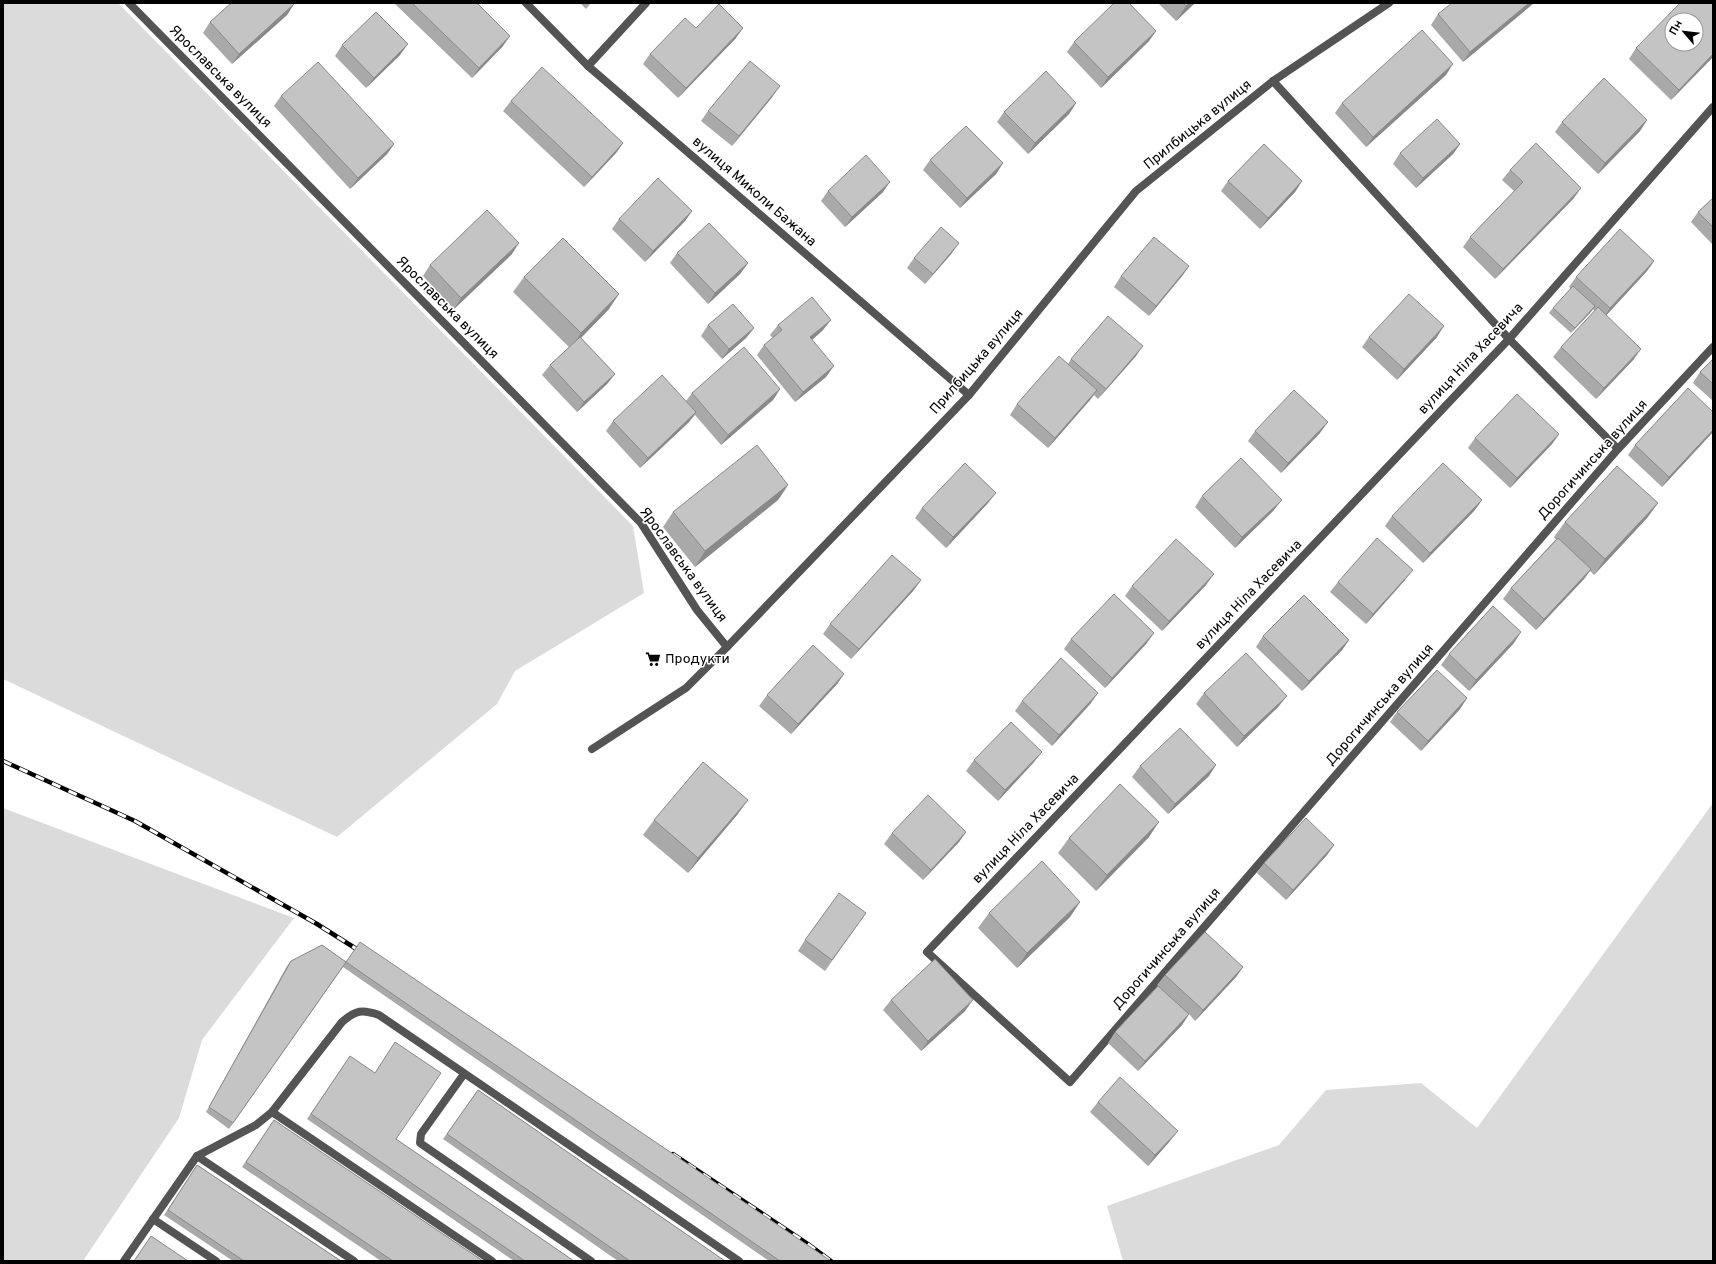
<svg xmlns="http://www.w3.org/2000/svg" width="1716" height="1264" viewBox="0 0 1716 1264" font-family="Overpass,sans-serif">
<rect width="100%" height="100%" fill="#fff"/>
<g fill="#dbdbdb">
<path d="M3,3H118L633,526L644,593L515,671L497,704L337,837L3,679Z"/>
<path d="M1713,803V1261H1123L1107,1206L1279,1145L1326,1090L1421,1083L1477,1128Z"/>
<path d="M3,808L294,918L202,1040L179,1118L83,1261H3Z"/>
</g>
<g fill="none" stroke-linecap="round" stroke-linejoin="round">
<g stroke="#545454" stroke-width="8">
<path d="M464,1074L421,1134L420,1143L591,1261"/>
<path d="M272,1112L492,1261"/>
<path d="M197,1156L354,1261"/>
<path d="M153,1219L216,1261"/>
<path d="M124,1261L197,1156L256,1125L272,1112L342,1022C356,1010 362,1009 379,1015L739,1261"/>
</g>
<g stroke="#545454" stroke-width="8">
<path d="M129,3L641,523L697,610L727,647"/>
<path d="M526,3L588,66L969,395"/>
<path d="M588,66L646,3"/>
<path d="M1273,81L1509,339L1618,449"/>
<path d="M1713,107L1509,339L927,952L1070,1082L1618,449L1713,347"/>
<path d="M592,749L686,688L727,647L969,395L1136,191L1273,81L1389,3"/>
</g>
<g stroke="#000" stroke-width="4.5">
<g id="rail">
<path d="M3,761L135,821L317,924L366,955"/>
<path d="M673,1154L808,1244L831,1261"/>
</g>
</g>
<use href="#rail" stroke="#fff" stroke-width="3" stroke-dasharray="9" stroke-linecap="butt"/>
</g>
<g fill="#a9a9a9">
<path d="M394,3H477L503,46L472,78Z"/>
<path d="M580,3H591L586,9Z"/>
<path d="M1158,3H1195L1176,21Z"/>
<path d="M1534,3L1463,62L1431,25L1438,14Z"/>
<path d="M1713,3V57L1671,100L1629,59L1636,48Z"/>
<path d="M294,4L287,15L232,64L203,33L210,22Z"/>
<path d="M696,28L736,38L678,98L643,64L650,54Z"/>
<path d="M1156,31L1149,41L1101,88L1067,52L1074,42Z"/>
<path d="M342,45L400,55L366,88L335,56Z"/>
<path d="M1446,75L1366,147L1335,113L1342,103Z"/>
<path d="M281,96L394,144L387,154L350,189L274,106Z"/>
<path d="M773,96L732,146L701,121L708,111Z"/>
<path d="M511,101L623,143L616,153L584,187L503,111Z"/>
<path d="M1076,103L1069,114L1028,154L997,122L1004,112Z"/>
<path d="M1647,120L1640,131L1598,174L1555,132L1562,122Z"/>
<path d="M1460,144L1453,154L1416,188L1393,164L1400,153Z"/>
<path d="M930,160L1003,163L996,174L960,208L923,170Z"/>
<path d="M1510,170L1574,198L1495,279L1463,247L1470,237L1514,191L1502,180Z"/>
<path d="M1228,181H1302L1295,192L1260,229L1221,191Z"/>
<path d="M828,191L883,192L845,227L821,201Z"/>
<path d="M1713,198V245L1691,222L1698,212Z"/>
<path d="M692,211L685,221L645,262L612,229L619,219Z"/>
<path d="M677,253L748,263L740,274L708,304L670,263Z"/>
<path d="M952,253L925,284L907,268L914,258Z"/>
<path d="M512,254L454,309L423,276L430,265Z"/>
<path d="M1654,261L1647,271L1606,315L1634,359L1596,399L1553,357L1561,347L1595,311L1593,309L1571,333L1549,313L1553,308L1571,289L1569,287L1576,277Z"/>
<path d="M1189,266L1182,276L1149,316L1114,287L1121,276Z"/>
<path d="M524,277L609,309L581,338L615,374L607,384L577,412L542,375L550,365L569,347L513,292Z"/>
<path d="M708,325L754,328L746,338L722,359L701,336Z"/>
<path d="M778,325L823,330L812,340L826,377L795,402L757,355L764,345L773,338L770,335Z"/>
<path d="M1369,337H1437L1397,380L1362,347Z"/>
<path d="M1136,356L1098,399L1094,395L1090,400L1048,448L1010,415L1017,404L1068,364L1071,359Z"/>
<path d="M1713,359V401L1693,383L1700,372Z"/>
<path d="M780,389L773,400L721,445L695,415L689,422L640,468L606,431L613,421L686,401L692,393Z"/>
<path d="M1713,412V432L1662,487L1628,455L1635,445Z"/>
<path d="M1255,431L1320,433L1281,473L1248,441Z"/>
<path d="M1559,434L1552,444L1510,488L1468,448L1475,438Z"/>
<path d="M788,485L778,500L695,567L663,527L673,512Z"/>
<path d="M1202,496L1274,510L1235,548L1195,507Z"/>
<path d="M1482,500L1474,511L1423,563L1385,526L1392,516Z"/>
<path d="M988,503L946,548L915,518L922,508Z"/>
<path d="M1658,503L1647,518L1594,575L1590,571L1584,579L1536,630L1503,599L1511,588L1556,539L1554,537L1565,522Z"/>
<path d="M921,580L913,591L851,659L823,634L830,624Z"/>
<path d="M1405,580L1366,624L1330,592L1338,582Z"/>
<path d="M1206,585L1162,631L1125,596L1132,586Z"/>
<path d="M1263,636L1349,640L1342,650L1302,691L1256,647Z"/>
<path d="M1071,639L1147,643L1105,688L1064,649Z"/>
<path d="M1514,643L1469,691L1441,665L1449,654Z"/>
<path d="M844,674L837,684L791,734L759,706L767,695Z"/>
<path d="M1204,693L1279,706L1237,747L1196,704Z"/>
<path d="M1467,698L1460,709L1421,751L1390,722L1397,712Z"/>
<path d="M1022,701L1091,703L1052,746L1015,711Z"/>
<path d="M974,760L1034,762L998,801L966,771Z"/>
<path d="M1140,766L1209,776L1168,814L1132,777Z"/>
<path d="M748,800L737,815L688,873L643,835L654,820Z"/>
<path d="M966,832L959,842L923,880L884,844L892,833Z"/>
<path d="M1149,837L1096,891L1058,853L1069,838Z"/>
<path d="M1334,845L1327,855L1286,900L1257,873L1264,863Z"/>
<path d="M1080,902L1070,917L1017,968L978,928L989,913Z"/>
<path d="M866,913L825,971L798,951L805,940Z"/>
<path d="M291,961L346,962L831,1261H769L343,967L229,1129L206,1112L287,966Z"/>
<path d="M1243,967L1236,977L1195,1021L1189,1014L1182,1025L1138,1071L1108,1043L1115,1032L1158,986L1157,985L1165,975Z"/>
<path d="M891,1000L965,1011L921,1051L883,1010Z"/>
<path d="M350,1056L396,1139L574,1261H514L307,1119Z"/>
<path d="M478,1090L725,1261H618L443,1139Z"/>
<path d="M1098,1102L1170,1141L1148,1166L1090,1112Z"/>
<path d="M274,1120L483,1261H381L242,1167Z"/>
<path d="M197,1165L341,1261H233L164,1215Z"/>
</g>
<g fill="#898989">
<path d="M1189,3H1195L1176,21L1186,6Z"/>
<path d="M1529,3H1534L1463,62L1470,52Z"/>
<path d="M294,4L287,15L232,64L239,54Z"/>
<path d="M743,28L736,38L678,98L686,88Z"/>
<path d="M1156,31L1149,41L1101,88L1108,77Z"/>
<path d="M510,36L503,46L472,78L479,68Z"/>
<path d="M408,44L400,55L366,88L374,78Z"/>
<path d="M1713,54V57L1671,100L1679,90Z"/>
<path d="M1453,64L1446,75L1366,147L1373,137Z"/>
<path d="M780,86L773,96L732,146L739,136Z"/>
<path d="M1076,103L1069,114L1028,154L1035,143Z"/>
<path d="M1647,120L1640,131L1598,174L1605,163Z"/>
<path d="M623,143L616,153L584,187L592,177Z"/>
<path d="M394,144L387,154L350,189L358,178Z"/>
<path d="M1460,144L1453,154L1416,188L1423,178Z"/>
<path d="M1003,163L996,174L960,208L967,198Z"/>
<path d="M1302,181L1295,192L1260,229L1268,218Z"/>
<path d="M890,182L883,192L845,227L852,217Z"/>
<path d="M1581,188L1574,198L1495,279L1503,269Z"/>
<path d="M692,211L685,221L645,262L653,251Z"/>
<path d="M519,243L512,254L454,309L461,298Z"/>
<path d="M959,243L952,253L925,284L933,274Z"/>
<path d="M1654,261L1647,271L1603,319L1610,308Z"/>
<path d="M748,263L740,274L708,304L715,293Z"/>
<path d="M1189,266L1182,276L1149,316L1156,306Z"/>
<path d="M619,294L609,309L570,349L581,333Z"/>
<path d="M1595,306L1591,312L1571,333L1575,328Z"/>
<path d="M831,320L823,330L803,348L810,337Z"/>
<path d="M1444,326L1437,337L1397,380L1404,369Z"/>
<path d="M754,328L746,338L722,359L729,349Z"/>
<path d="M1143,346L1136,356L1098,399L1106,389Z"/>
<path d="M1641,349L1634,359L1596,399L1604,388Z"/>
<path d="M834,366L826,377L795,402L803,392Z"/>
<path d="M615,374L607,384L577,412L584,402Z"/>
<path d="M780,389L773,400L721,445L728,435Z"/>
<path d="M1097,390L1090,400L1048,448L1055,438Z"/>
<path d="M696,412L689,422L640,468L648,458Z"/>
<path d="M1328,422L1320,433L1281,473L1288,463Z"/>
<path d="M1713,430V432L1662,487L1669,477Z"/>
<path d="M1559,434L1552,444L1510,488L1517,478Z"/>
<path d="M788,485L778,500L695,567L705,551Z"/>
<path d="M996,493L988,503L946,548L953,537Z"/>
<path d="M1282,500L1274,510L1235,548L1242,537Z"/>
<path d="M1482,500L1474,511L1423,563L1430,553Z"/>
<path d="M1658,503L1647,518L1594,575L1605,559Z"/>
<path d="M1591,569L1584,579L1536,630L1544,619Z"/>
<path d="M1413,570L1405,580L1366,624L1373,614Z"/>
<path d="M1214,574L1206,585L1162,631L1169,621Z"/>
<path d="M921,580L913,591L851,659L859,649Z"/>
<path d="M1521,632L1514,643L1469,691L1476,680Z"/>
<path d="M1154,633L1147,643L1105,688L1112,678Z"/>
<path d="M1349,640L1342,650L1302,691L1309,681Z"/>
<path d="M844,674L837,684L791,734L798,724Z"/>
<path d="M1098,693L1091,703L1052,746L1059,735Z"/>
<path d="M1287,696L1279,706L1237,747L1244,736Z"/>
<path d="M1467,698L1460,709L1421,751L1428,741Z"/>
<path d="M1042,752L1034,762L998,801L1005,790Z"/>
<path d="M1216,765L1209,776L1168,814L1175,804Z"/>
<path d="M748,800L737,815L688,873L698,858Z"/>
<path d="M1159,822L1149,837L1096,891L1107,875Z"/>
<path d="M966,832L959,842L923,880L931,870Z"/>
<path d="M1334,845L1327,855L1286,900L1293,890Z"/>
<path d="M1080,902L1070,917L1017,968L1027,953Z"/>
<path d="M1243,967L1236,977L1195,1021L1203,1010Z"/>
<path d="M973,1000L965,1011L921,1051L928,1041Z"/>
<path d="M1189,1014L1182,1025L1138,1071L1145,1061Z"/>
<path d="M1178,1131L1170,1141L1148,1166L1155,1155Z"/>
</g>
<g fill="#c4c4c4" stroke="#898989" fill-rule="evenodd">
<path d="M231,3H293L294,4L239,54L210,22Z"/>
<path d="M412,3H477L510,36L479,68Z"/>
<path d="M1114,3H1129L1156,31L1108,77L1074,42Z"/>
<path d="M1183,3H1189L1186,6Z"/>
<path d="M1452,3H1529L1470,52L1438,14Z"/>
<path d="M1680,3H1713V54L1679,90L1636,48ZM1672,20H1696V44H1672Z"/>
<path d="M719,4L743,28L686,88L650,54L685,18L696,28Z"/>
<path d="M376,12L408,44L374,78L342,45Z"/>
<path d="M1422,30L1453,64L1373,137L1342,103Z"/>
<path d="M750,61L780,86L739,136L708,111Z"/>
<path d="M318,62L394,144L358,178L281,96Z"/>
<path d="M542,67L623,143L592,177L511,101Z"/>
<path d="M1046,71L1076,103L1035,143L1004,112Z"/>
<path d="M1604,78L1647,120L1605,163L1562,122Z"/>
<path d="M1437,119L1460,144L1423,178L1400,153Z"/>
<path d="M966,126L1003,163L967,198L930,160Z"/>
<path d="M1536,143L1581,188L1503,269L1470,237L1523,182L1510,170Z"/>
<path d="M1264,144L1302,181L1268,218L1228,181Z"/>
<path d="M866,155L890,182L852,217L828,191Z"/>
<path d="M658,178L692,211L653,251L619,219Z"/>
<path d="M1713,198V227L1698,212Z"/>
<path d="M487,210L519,243L461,298L430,265Z"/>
<path d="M709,223L748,263L715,293L677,253Z"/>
<path d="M941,227L959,243L933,274L914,258Z"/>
<path d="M1620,229L1654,261L1610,308L1576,277Z"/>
<path d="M1154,237L1189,266L1156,306L1121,276Z"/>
<path d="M563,238L619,294L581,333L524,277Z"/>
<path d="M1573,286L1595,306L1575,328L1553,308Z"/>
<path d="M1409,294L1444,326L1404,369L1369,337Z"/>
<path d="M812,297L831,320L810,337L834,366L803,392L764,345L782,330L778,325Z"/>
<path d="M733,304L754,328L729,349L708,325Z"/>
<path d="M1598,307L1641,349L1604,388L1561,347Z"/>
<path d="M1108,316L1143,346L1106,389L1071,359Z"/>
<path d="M580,337L615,374L584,402L550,365Z"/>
<path d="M744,347L780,389L728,435L692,393Z"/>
<path d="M1059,356L1097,390L1055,438L1017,404Z"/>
<path d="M1713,359V384L1700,372Z"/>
<path d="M662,375L696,412L648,458L613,421Z"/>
<path d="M1688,388L1713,412V430L1669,477L1635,445Z"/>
<path d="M1294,390L1328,422L1288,463L1255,431Z"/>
<path d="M1517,394L1559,434L1517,478L1475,438Z"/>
<path d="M757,445L788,485L705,551L673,512Z"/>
<path d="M1241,458L1282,500L1242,537L1202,496Z"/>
<path d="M965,463L996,493L953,537L922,508Z"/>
<path d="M1443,463L1482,500L1430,553L1392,516Z"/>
<path d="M1617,466L1658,503L1605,559L1565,522Z"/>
<path d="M1377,538L1413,570L1373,614L1338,582Z"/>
<path d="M1558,538L1591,569L1544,619L1511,588Z"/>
<path d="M1176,539L1214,574L1169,621L1132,586Z"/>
<path d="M892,555L921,580L859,649L830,624Z"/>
<path d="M1114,594L1154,633L1112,678L1071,639Z"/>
<path d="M1304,595L1349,640L1309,681L1263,636Z"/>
<path d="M1493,606L1521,632L1476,680L1449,654Z"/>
<path d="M813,645L844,674L798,724L767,695Z"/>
<path d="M1246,653L1287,696L1244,736L1204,693Z"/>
<path d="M1061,658L1098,693L1059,735L1022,701Z"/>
<path d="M1437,670L1467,698L1428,741L1397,712Z"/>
<path d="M1011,722L1042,752L1005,790L974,760Z"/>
<path d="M1180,728L1216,765L1175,804L1140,766Z"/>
<path d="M703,762L748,800L698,858L654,820Z"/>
<path d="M1120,784L1159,822L1107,875L1069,838Z"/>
<path d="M928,795L966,832L931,870L892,833Z"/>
<path d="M1306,818L1334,845L1293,890L1264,863Z"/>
<path d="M1042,861L1080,902L1027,953L989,913Z"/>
<path d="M839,893L866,913L832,960L805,940Z"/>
<path d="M1205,932L1243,967L1203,1010L1165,975Z"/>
<path d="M360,942L831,1261H780L346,962Z"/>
<path d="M322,945L346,962L233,1123L209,1107L291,961Z"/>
<path d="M935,959L973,1000L928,1041L891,1000Z"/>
<path d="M1158,986L1189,1014L1145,1061L1115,1032Z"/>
<path d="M395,1042L441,1073L396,1139L574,1261H525L311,1114L350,1056L375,1073Z"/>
<path d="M1120,1077L1178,1131L1155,1155L1098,1102Z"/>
<path d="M478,1090L725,1261H630L447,1134Z"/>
<path d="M274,1120L483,1261H393L246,1162Z"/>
<path d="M197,1165L341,1261H244L168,1210Z"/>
<path d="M151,1236L188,1261H134Z"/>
</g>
<defs>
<g id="supermarket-bare" transform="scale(1.2)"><path d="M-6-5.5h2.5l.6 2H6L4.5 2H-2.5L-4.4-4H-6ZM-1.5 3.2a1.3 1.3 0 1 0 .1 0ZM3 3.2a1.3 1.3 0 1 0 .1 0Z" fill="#000" stroke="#fff" stroke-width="2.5" paint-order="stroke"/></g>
</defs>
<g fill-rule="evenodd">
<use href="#supermarket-bare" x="653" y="659"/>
</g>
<g text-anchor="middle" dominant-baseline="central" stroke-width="3" stroke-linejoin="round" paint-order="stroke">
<g font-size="14" fill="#000" stroke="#fff">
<text transform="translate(220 77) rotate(45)">Ярославська вулиця</text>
<text transform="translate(1198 125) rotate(-39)">Прилбицька вулиця</text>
<text transform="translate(754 192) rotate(41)">вулиця Миколи Бажана</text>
<text transform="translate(447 308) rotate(45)">Ярославська вулиця</text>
<text transform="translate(1471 359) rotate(-47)">вулиця Ніла Хасевича</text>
<text transform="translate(977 362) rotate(-49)">Прилбицька вулиця</text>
<text transform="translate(1593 460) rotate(-48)">Дорогичинська вулиця</text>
<text transform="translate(683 565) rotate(54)">Ярославська вулиця</text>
<text transform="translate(1249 595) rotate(-46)">вулиця Ніла Хасевича</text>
<text transform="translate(1380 705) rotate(-49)">Дорогичинська вулиця</text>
<text transform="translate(1026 829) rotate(-46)">вулиця Ніла Хасевича</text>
<text transform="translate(1167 949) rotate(-49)">Дорогичинська вулиця</text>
</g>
<g font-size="14" fill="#000" stroke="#fff" text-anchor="start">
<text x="665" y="659">Продукти</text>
</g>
</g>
<rect width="1716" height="1264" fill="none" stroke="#000000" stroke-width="8"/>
<g transform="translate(1684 32) rotate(298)"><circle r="19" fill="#ffffff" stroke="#999999"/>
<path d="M0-3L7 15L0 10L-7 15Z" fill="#000000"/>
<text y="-6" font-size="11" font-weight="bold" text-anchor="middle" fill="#000000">Пн</text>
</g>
</svg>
